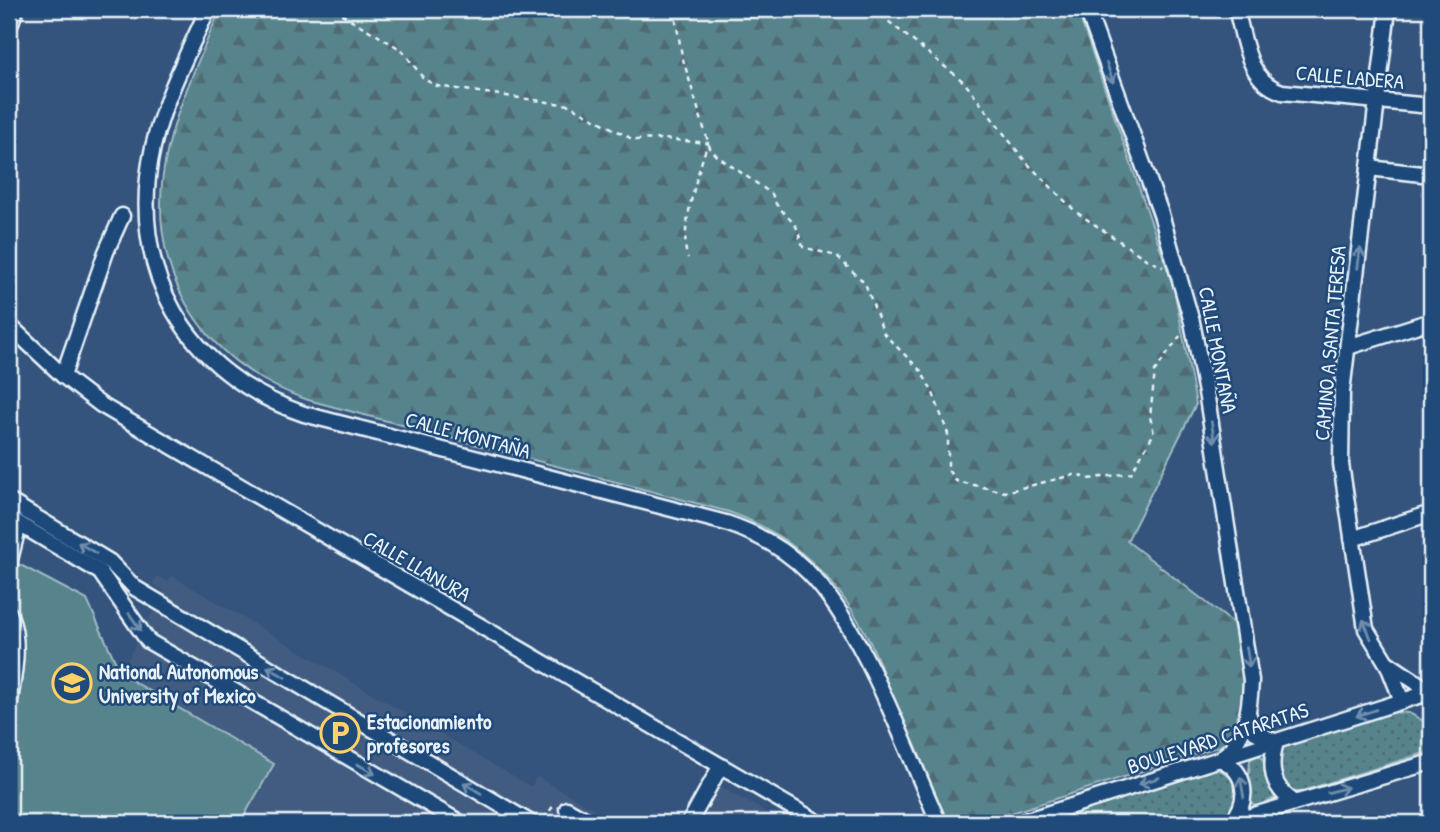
<svg xmlns="http://www.w3.org/2000/svg" width="1440" height="832" viewBox="0 0 1440 832" font-family="'Patrick Hand',sans-serif">
<defs>
<pattern id="forest-firs" width="22" height="20" patternUnits="userSpaceOnUse" patternTransform="scale(1.75)"><rect width="22" height="20" fill="#56838c"/><path d="M5 1l3.5 6h-7zM16 11l3.5 6h-7z" fill="#506b72"/></pattern>
<pattern id="garden-dots" width="8" height="8" patternUnits="userSpaceOnUse" patternTransform="scale(1.75)"><rect width="8" height="8" fill="#56838c"/><path d="M2 2h.1M6 6h.1" fill="none" stroke="#506b72" stroke-width="1.8" stroke-linecap="round"/></pattern>
</defs>
<rect width="100%" height="100%" fill="#34547e"/>
<filter id="ink" filterUnits="userSpaceOnUse"><feTurbulence type="fractalNoise" baseFrequency=".0143" numOctaves="2"/><feDisplacementMap in="SourceGraphic" scale="14" xChannelSelector="R" yChannelSelector="G"/><feConvolveMatrix kernelMatrix="1 2 1 2 8 2 1 2 1" color-interpolation-filters="sRGB"/></filter>
<g filter="url(#ink)">
<g fill="#435c81">
<path d="M9,559L87,600L120,674L164,591L153,584L157,576L168,582L172,576L531,787L537,777L619,823H9Z"/>
<path d="M705,778L785,823H681Z"/>
</g>
<path fill="#56838c" stroke="#9fbac2" stroke-width="2" d="M9,559L87,600L121,674L274,764L240,823H9Z"/>
<path fill="url(#forest-firs)" stroke="#9fbac2" stroke-width="2" d="M220,9H1077L1174,288L1196,404L1127,541L1233,623C1241,656 1257,726 1220,746L980,823H948C929,779 907,736 889,692C884,681 882,668 877,657C847,589 799,537 729,512L308,400C197,362 140,264 168,148C179,101 202,54 220,9Z"/>
<g fill="url(#garden-dots)" stroke="#9fbac2" stroke-width="2">
<path d="M1391,712L1409,713L1431,725V751L1299,792L1283,787L1277,752L1283,745Z"/>
<path d="M1258,755L1262,758L1275,798L1256,807L1247,800L1250,760Z"/>
<path d="M1217,769C1232,774 1235,783 1237,799L1226,816L1202,823H1043Z"/>
</g>
<g fill="none" stroke-linecap="round" stroke-linejoin="round">
<g stroke="#e8f1f8" stroke-width="19">
<g id="minor">
<path d="M208,9C188,53 164,99 153,147C126,269 185,373 304,414L726,523C756,533 785,549 808,572C863,627 906,750 939,823"/>
<path d="M1087,9L1161,214L1192,322L1207,398L1251,680C1250,710 1246,740 1220,759C1247,771 1250,800 1232,821"/>
<path d="M1236,9C1245,40 1247,81 1282,92L1431,106"/>
<path d="M1388,9L1342,392L1341,464L1366,629L1386,662L1431,692"/>
<path d="M9,28L16,9"/>
<path d="M1369,168L1431,175"/>
<path d="M9,325L63,376L101,405L819,823"/>
<path d="M1348,347L1431,321"/>
<path d="M63,376L106,252L122,216"/>
<path d="M9,501L110,562L135,588L531,823"/>
<path d="M9,518L100,572L148,641L461,823"/>
<path d="M1352,539L1431,513"/>
<path d="M9,564L19,524"/>
<path d="M9,613C22,641 13,679 9,708"/>
<path d="M1387,663L1402,701"/>
<path d="M1248,713L1255,732L1276,742C1269,767 1271,787 1294,802"/>
<path d="M567,809L592,823"/>
<path d="M1231,822L1431,762"/>
<path d="M689,823L720,767"/>
<path d="M1018,823L1431,692"/>
</g>
</g>
<g stroke="#e8f1f8" stroke-width="2.5" stroke-dasharray="5 5" stroke-linecap="butt">
<path d="M333,9L402,50L424,79L437,86L569,105L634,140L664,139L708,143C699,167 678,238 688,258"/>
<path d="M674,9L682,56L710,148L717,156L772,194L776,204L796,226L803,247L836,256L865,283L884,334L921,371L933,393L948,434V470L956,481L1005,492L1077,474L1088,479L1131,473L1154,433L1150,417L1155,371L1180,336"/>
<path d="M873,9L964,82L1025,161L1076,212L1146,259L1163,267"/>
<path d="M544,819L554,805"/>
</g>
<use href="#minor" stroke="#1f4a7a" stroke-width="14"/>
</g>
<defs><path id="oneway-shaft" d="M-6 0H5M1.5-3L5.5 0L1.5 3" fill="none" stroke-width="1.6" stroke-linecap="round" stroke-linejoin="round" transform="scale(1.75)"/></defs>
<g stroke="#6f8dac">
<use href="#oneway-shaft" transform="translate(1110 73) rotate(71)"/>
<use href="#oneway-shaft" transform="translate(1359 258) rotate(-83)"/>
<use href="#oneway-shaft" transform="translate(1213 432) rotate(81)"/>
<use href="#oneway-shaft" transform="translate(87 548) rotate(-149)"/>
<use href="#oneway-shaft" transform="translate(135 622) rotate(55)"/>
<use href="#oneway-shaft" transform="translate(1367 629) rotate(-112)"/>
<use href="#oneway-shaft" transform="translate(1248 657) rotate(81)"/>
<use href="#oneway-shaft" transform="translate(276 672) rotate(-149)"/>
<use href="#oneway-shaft" transform="translate(1366 713) rotate(162)"/>
<use href="#oneway-shaft" transform="translate(366 769) rotate(30)"/>
<use href="#oneway-shaft" transform="translate(1149 781) rotate(162)"/>
<use href="#oneway-shaft" transform="translate(1242 787) rotate(-100)"/>
<use href="#oneway-shaft" transform="translate(472 788) rotate(-149)"/>
<use href="#oneway-shaft" transform="translate(1338 790) rotate(-15)"/>
</g>
</g>
<defs>
<g id="university-ring" transform="scale(2.0125)"><circle r="9.5" fill="#1f4a7a" stroke="#ffd166" stroke-width="1.5"/><path d="M0-5L7-2L0 1L-7-2ZM-4 1L0 2.5L4 1V4Q0 6-4 4Z" fill="#ffd166"/></g>
<g id="parking-ring" transform="scale(2.0125)"><circle r="9.5" fill="#1f4a7a" stroke="#ffd166" stroke-width="1.5"/><path d="M-3.5-5.5H1a3.5 3.5 0 0 1 0 7H-1V5.5H-3.5ZM-1-3.4V-.6H.8a1.4 1.4 0 0 0 0-2.8Z" fill="#ffd166"/></g>
</defs>
<g fill-rule="evenodd">
<use href="#university-ring" x="72" y="683"/>
<use href="#parking-ring" x="340" y="733"/>
</g>
<g text-anchor="middle" dominant-baseline="central" stroke-width="5" stroke-linejoin="round" paint-order="stroke">
<g font-size="21" fill="#e8f1f8" stroke="#1f4a7a">
<text transform="translate(1350 77) rotate(5)">CALLE LADERA</text>
<text transform="translate(1330 343) rotate(-85)">CAMINO A SANTA TERESA</text>
<text transform="translate(1218 350) rotate(79)">CALLE MONTAÑA</text>
<text transform="translate(468 435) rotate(15)">CALLE MONTAÑA</text>
<text transform="translate(417 566) rotate(30)">CALLE LLANURA</text>
<text transform="translate(1218 738) rotate(-18)">BOULEVARD CATARATAS</text>
</g>
<g font-size="21" font-weight="bold" fill="#e8f1f8" stroke="#1f4a7a" text-anchor="start">
<text x="99" y="671">National Autonomous<tspan x="99" dy="24">University of Mexico</tspan></text>
<text x="367" y="721">Estacionamiento<tspan x="367" dy="24">profesores</tspan></text>
</g>
</g>
<rect width="1440" height="832" fill="none" stroke="#1f4a7a" stroke-width="35"/>
<rect x="18" y="18" width="1405" height="797" fill="none" stroke="#e8f1f8" stroke-width="2.5" filter="url(#ink)"/>
</svg>
